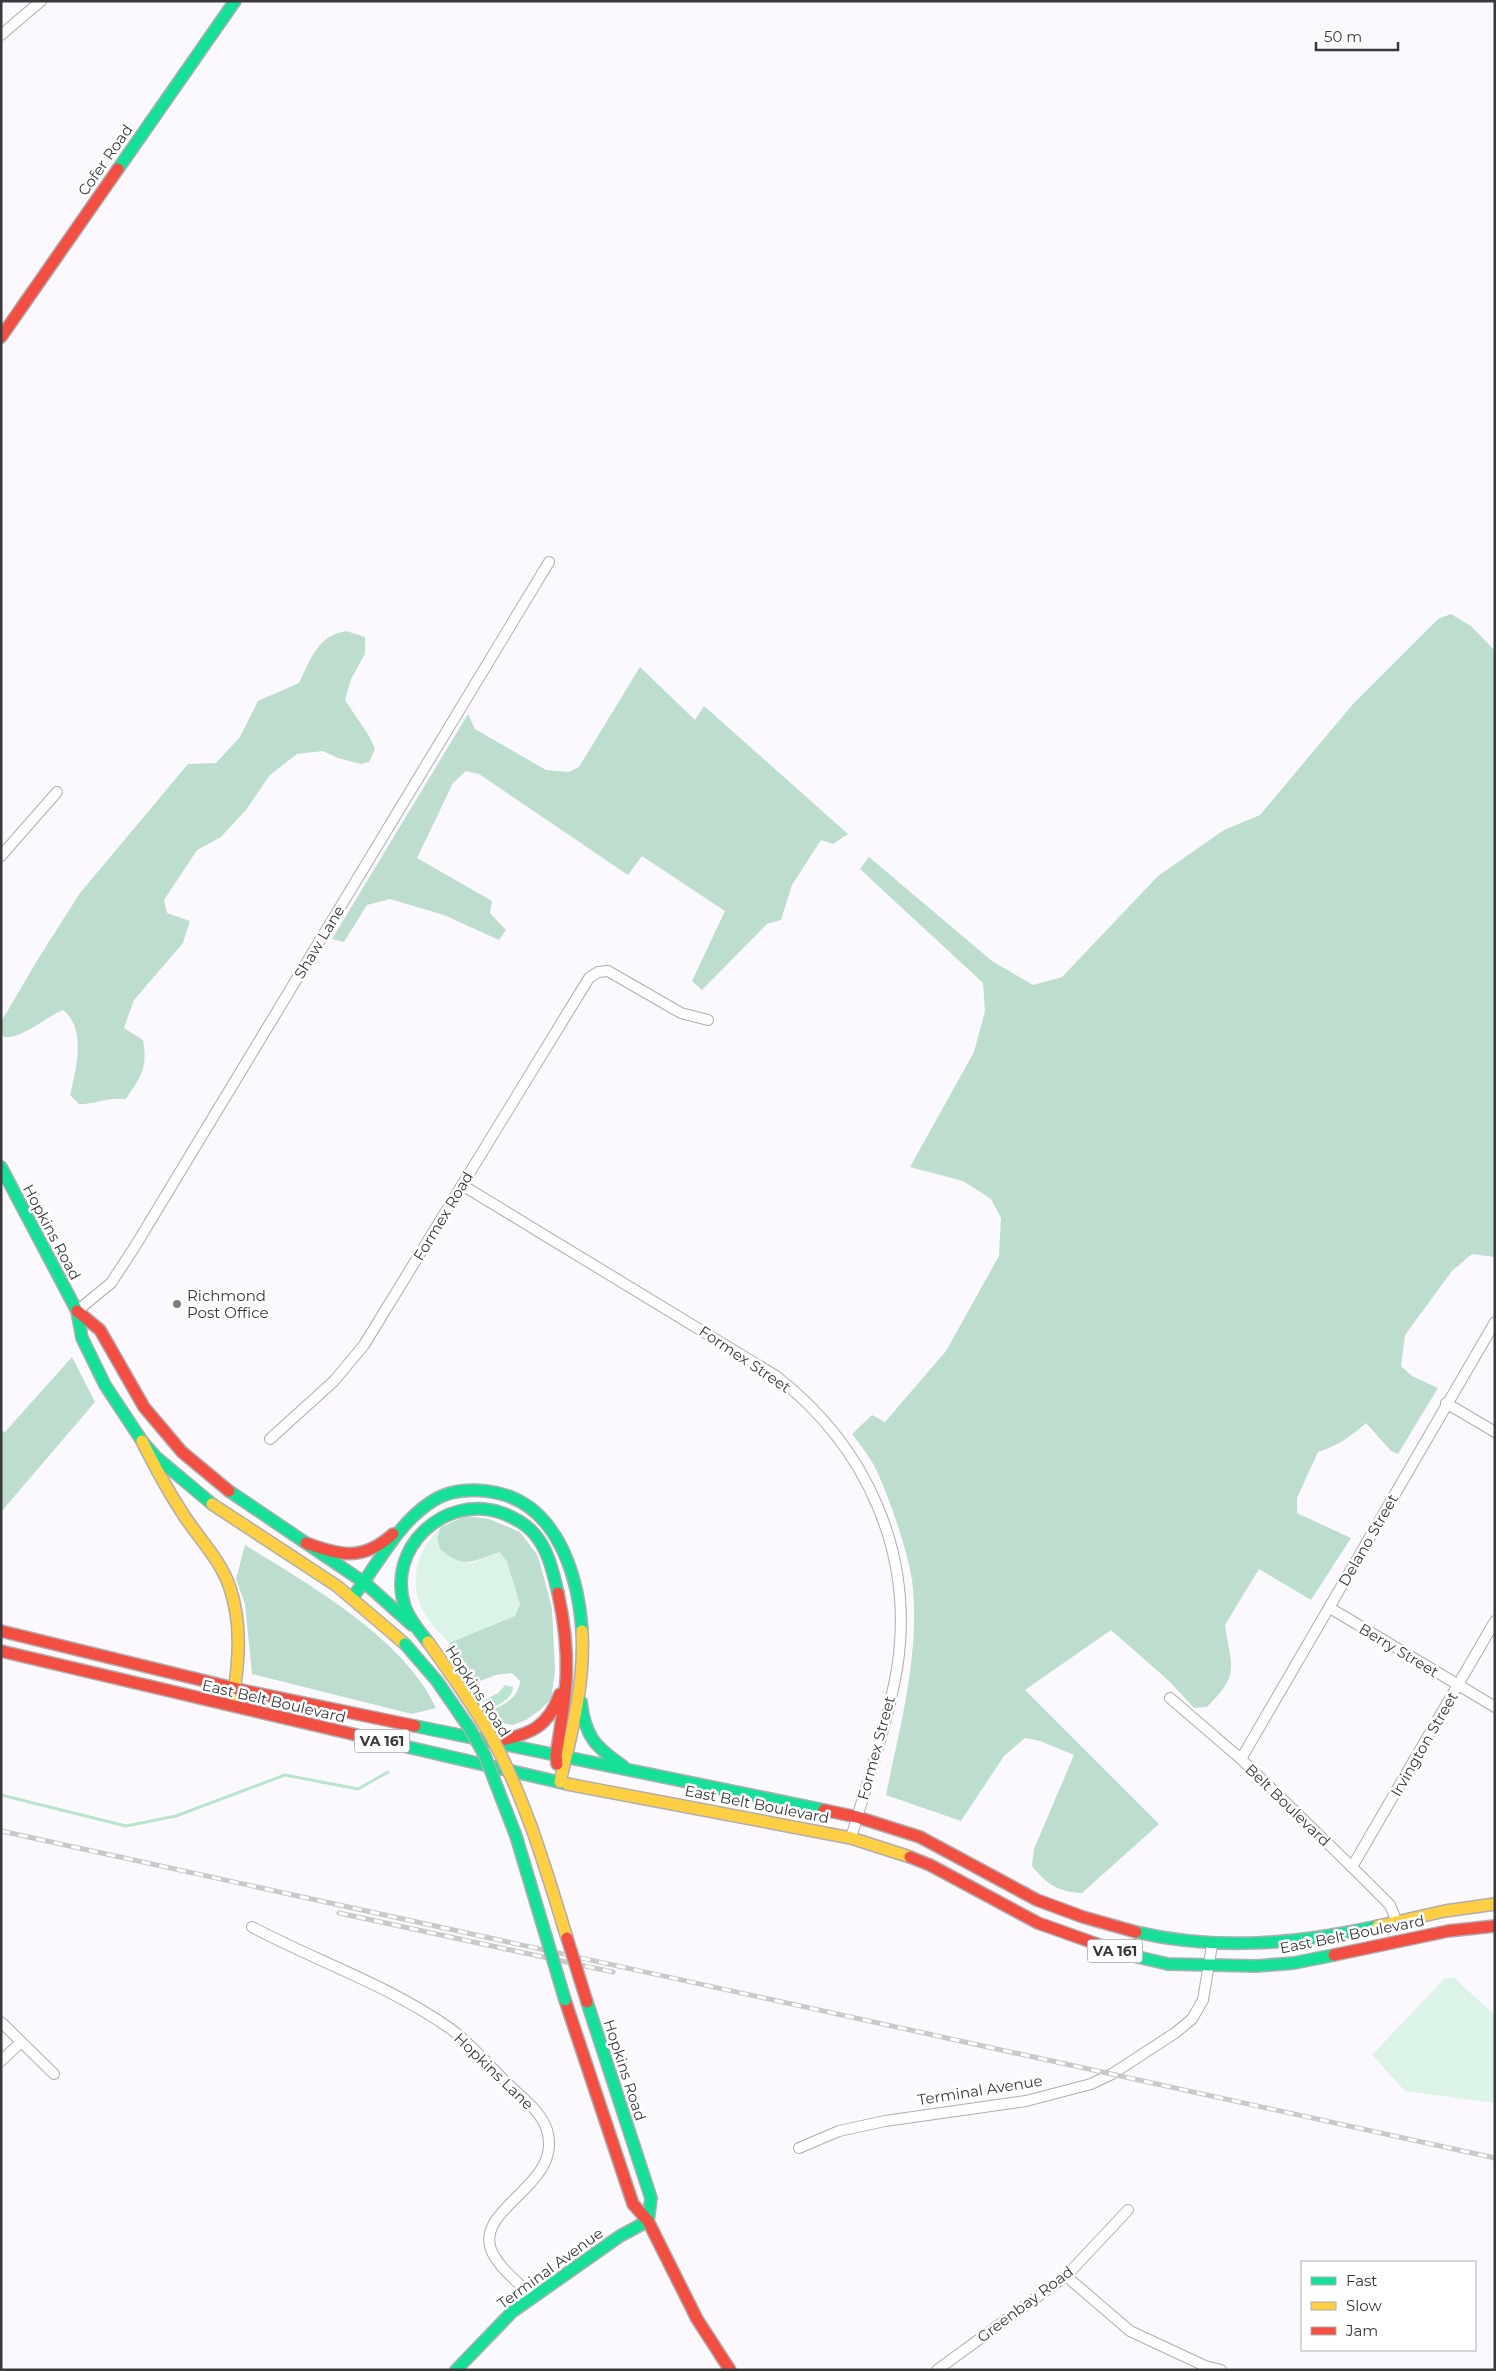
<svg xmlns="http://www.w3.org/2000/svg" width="1496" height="2371" viewBox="0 0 1496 2371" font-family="Montserrat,sans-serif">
<rect width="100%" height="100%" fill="#fbf9fd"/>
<g fill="#dcf3e8">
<path d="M441,1527L437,1538L470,1564L500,1552L507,1562L520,1604L515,1616L449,1643C442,1635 434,1628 428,1619C406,1587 415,1552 441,1527Z"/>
<path d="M1445,1978H1454L1495,2015V2103L1405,2091L1372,2055Z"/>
</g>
<g fill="#bddece">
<path d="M1451,614L1471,626L1495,651V1257L1472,1254L1452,1271L1405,1335L1401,1366L1412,1376L1438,1388L1398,1454L1391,1451L1366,1423C1351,1436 1338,1446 1318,1452L1297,1498V1513L1351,1538L1311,1600L1259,1569L1225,1625C1231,1668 1241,1673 1207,1707L1194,1708L1169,1681L1111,1630L1025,1690L1159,1824L1082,1893C1059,1892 1046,1884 1032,1866L1034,1849L1074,1755L1040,1741L1025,1738L1004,1756L961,1821L886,1795C900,1726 921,1651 912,1580C908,1552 886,1486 872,1462C866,1452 859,1443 852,1434L872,1415L885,1422L946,1351L999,1256L1001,1218L991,1199L963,1181L910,1167L974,1052L985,1011L983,983L860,869L869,857L992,961L1033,985L1062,977L1158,876L1224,830L1260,815L1353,704L1438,619Z"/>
<path d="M346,631L365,637V654L351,679L345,700L369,736L375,749L369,762L361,764L338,758L323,751L297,754L270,775L246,810L221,837L197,850L164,900L167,913L190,921L183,943L134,1000L124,1028L143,1040C148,1069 141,1076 126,1099C105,1097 97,1104 79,1104L70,1095C76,1069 87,1029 63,1010C47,1016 21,1040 4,1037L1,1032V1022L38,959L80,893L188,764L216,763L240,737L258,701L299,683C311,659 317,636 346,631Z"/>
<path d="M640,667L695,720L704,706L848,834L833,844L821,840L792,885L781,920L767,924L702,990L692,981L725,911L642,856L628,875L479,774L466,771L453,783L417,858L492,901L490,913L506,930L499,940L444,915L390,899L367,905L344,942L332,939L468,714L475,729L546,770L569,772L579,767Z"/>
<path d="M72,1357L95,1402L1,1512V1430L5,1432Z"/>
<path d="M466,1516L489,1519L520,1532L538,1556L552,1608L555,1672L551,1699L540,1710L526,1720L513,1725L501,1723L492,1710C507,1703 518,1698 520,1681L512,1673L496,1675L477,1682L449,1643L515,1616L520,1604L507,1562L500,1552C473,1561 464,1570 440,1549L437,1538L441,1527Z"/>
<path d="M245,1545C308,1584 404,1638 436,1708L412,1714L252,1674L245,1604L236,1579Z"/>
</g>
<path fill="#b9e5cf" d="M505,1685L513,1687C513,1699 495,1708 484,1710L483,1701L498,1693Z"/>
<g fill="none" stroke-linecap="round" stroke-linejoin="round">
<path stroke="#b9e5cf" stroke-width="3" d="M1,1795L126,1826L176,1816L285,1775L358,1789L388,1772"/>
<g stroke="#afadb1" stroke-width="12">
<g id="street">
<path d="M1,35L41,1"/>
<path d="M1,856L57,792"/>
<path d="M462,1185L776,1376C867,1447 915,1553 897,1669C887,1726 867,1782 851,1838"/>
<path d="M77,1311L111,1283L134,1248L549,562"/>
<path d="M1446,1403L1495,1432"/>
<path d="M270,1439L334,1381L364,1345L589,978L598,972L608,971L681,1013L708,1020"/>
<path d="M1330,1608L1495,1707"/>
<path d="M1170,1698L1241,1759L1352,1867L1390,1905L1396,1920"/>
<path d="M1241,1759L1495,1322"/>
<path d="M1352,1867L1495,1621"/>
<path d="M252,1927C316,1961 388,1985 448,2027C470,2042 489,2066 508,2084C521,2097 541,2111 547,2130C564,2186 472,2208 492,2252C500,2269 520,2284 533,2297"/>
<path d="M1,2022L54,2074"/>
<path d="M1,2061L21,2042"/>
<path d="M799,2148L839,2131L885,2121L1026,2101L1091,2084L1112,2074L1175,2033L1192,2019L1203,2000L1212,1945"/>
<path d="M1066,2276L1130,2331L1205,2366L1221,2370"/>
<path d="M937,2370L1066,2276L1128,2210"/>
</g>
</g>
<g stroke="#afadb1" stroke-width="14">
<g id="fast">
<path d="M118,169L235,1"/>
<path d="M1,1167L77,1311L82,1338L105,1385L142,1441L156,1457L212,1504"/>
<path d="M229,1491L365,1583L412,1625"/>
<path d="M352,1598C377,1566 397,1524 431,1502C447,1491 467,1489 486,1491C555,1498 578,1572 582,1631"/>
<path d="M428,1642C419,1631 410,1620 405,1607C385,1548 445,1493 502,1513C515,1518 528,1525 536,1536C549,1552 553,1573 558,1593"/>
<path d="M581,1702C585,1736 595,1747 623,1766"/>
<path d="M415,1726L824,1810"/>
<path d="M382,1741L567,1784"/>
<path d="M1136,1932C1217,1951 1297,1944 1378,1926"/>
<path d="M1125,1954L1168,1964L1256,1966L1294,1963L1334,1955"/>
<path d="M587,2002L651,2198L648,2221"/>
<path d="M456,2370L512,2312L620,2236L648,2221"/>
</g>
</g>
<g stroke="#afadb1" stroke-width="14">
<g id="slow">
<path d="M142,1441C155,1467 169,1493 185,1517C201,1541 221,1561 230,1588C242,1624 239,1661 233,1698"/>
<path d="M212,1504L337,1586L405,1644"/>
<path d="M560,1782C572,1732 585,1683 582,1631"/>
<path d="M567,1784L851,1838L910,1857"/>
<path d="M1378,1926L1445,1911L1495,1904"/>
</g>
</g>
<g stroke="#afadb1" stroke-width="14">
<g id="jam">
<path d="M1,337L118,169"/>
<path d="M77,1311L100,1330L144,1407L182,1452L229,1491"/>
<path d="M306,1543C341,1556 363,1561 393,1534"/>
<path d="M1,1631L246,1691L415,1726"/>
<path d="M1,1651L382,1741"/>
<path d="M498,1741C531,1734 548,1727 560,1694"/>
<path d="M557,1764L556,1755C567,1691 572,1658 558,1593"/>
<path d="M824,1810L857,1817L920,1837L1037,1900L1083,1917L1136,1932"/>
<path d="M910,1857L930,1865L1038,1923L1125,1954"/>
<path d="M1334,1955L1448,1931L1495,1926"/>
<path d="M565,2000L633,2204L648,2221L697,2319L730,2370"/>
</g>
</g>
<use href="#street" stroke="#fefeff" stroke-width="10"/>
<use href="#fast" stroke="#16e098" stroke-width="11"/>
<use href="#slow" stroke="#ffcf43" stroke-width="11"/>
<use href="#jam" stroke="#f24e42" stroke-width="11"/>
<g stroke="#c9c9ca" stroke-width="5">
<g id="rail">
<path d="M1,1831L1495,2158"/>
<path d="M339,1913L613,1972"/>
</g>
</g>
<use href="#rail" stroke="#fff" stroke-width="3" stroke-dasharray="9" stroke-linecap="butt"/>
<g stroke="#afadb1" stroke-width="14" stroke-linecap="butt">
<path id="fast-bridge" d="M405,1644L437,1681L470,1729L485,1756L516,1836L565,2000"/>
</g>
<g stroke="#afadb1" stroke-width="14" stroke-linecap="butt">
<path id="slow-bridge" d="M428,1642C450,1673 473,1704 492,1738C526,1800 546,1870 567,1938"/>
</g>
<g stroke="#afadb1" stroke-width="14" stroke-linecap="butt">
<path id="jam-bridge" d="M567,1938L587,2002"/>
</g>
<use href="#fast-bridge" stroke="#16e098" stroke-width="11"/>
<use href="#slow-bridge" stroke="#ffcf43" stroke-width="11"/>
<use href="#jam-bridge" stroke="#f24e42" stroke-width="11"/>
</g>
<circle fill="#7d7c80" stroke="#fff" stroke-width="2" cx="177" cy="1304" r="5"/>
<g text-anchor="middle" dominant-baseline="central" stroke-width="5" stroke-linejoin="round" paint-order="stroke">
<g fill="#fff" stroke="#747476" stroke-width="1">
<rect x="354.5" y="1729.5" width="55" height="23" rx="4"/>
<rect x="1087.5" y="1939.5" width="55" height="23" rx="4"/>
</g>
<g font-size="14" font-weight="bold" fill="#39393c">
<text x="382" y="1741">VA 161</text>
<text x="1115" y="1951">VA 161</text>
</g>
<g font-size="15" fill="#39393c" stroke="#fff">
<text transform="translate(105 160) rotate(-55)">Cofer Road</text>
<text transform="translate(319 942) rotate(-59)">Shaw Lane</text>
<text transform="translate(443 1216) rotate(-59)">Formex Road</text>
<text transform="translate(52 1232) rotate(62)">Hopkins Road</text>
<text transform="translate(745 1359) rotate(34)">Formex Street</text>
<text transform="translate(1368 1540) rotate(-60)">Delano Street</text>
<text transform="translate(1399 1650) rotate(31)">Berry Street</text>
<text transform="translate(478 1691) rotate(57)">Hopkins Road</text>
<text transform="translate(274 1701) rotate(13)">East Belt Boulevard</text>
<text transform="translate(1424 1744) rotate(-60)">Irvington Street</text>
<text transform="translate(876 1748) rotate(-75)">Formex Street</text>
<text transform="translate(757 1804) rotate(11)">East Belt Boulevard</text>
<text transform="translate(1288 1805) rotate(44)">Belt Boulevard</text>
<text transform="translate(1352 1934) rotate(-11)">East Belt Boulevard</text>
<text transform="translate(625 2070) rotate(72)">Hopkins Road</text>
<text transform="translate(494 2071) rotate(44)">Hopkins Lane</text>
<text transform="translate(980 2090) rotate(-9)">Terminal Avenue</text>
<text transform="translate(550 2268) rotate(-36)">Terminal Avenue</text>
<text transform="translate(1025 2304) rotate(-37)">Greenbay Road</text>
</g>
<g font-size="15" fill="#39393c" stroke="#fff" text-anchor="start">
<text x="187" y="1295">Richmond<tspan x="187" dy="17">Post Office</tspan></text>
</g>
</g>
<rect width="1496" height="2371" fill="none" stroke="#39393c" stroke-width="5"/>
<rect x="1301" y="2261" width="175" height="90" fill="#ffffff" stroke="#b0b0b1"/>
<rect x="1311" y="2277" width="25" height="8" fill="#16e098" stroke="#b0b0b1"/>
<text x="1346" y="2286" font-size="15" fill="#39393c">Fast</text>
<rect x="1311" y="2302" width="25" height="8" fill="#ffcf43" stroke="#b0b0b1"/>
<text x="1346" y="2311" font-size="15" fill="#39393c">Slow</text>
<rect x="1311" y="2327" width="25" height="8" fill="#f24e42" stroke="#b0b0b1"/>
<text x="1346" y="2336" font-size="15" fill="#39393c">Jam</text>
<path d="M1316 42v8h82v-8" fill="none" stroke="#39393c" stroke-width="2.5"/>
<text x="1324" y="42" font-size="15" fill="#39393c" stroke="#ffffff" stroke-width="4" paint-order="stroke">50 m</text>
</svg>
